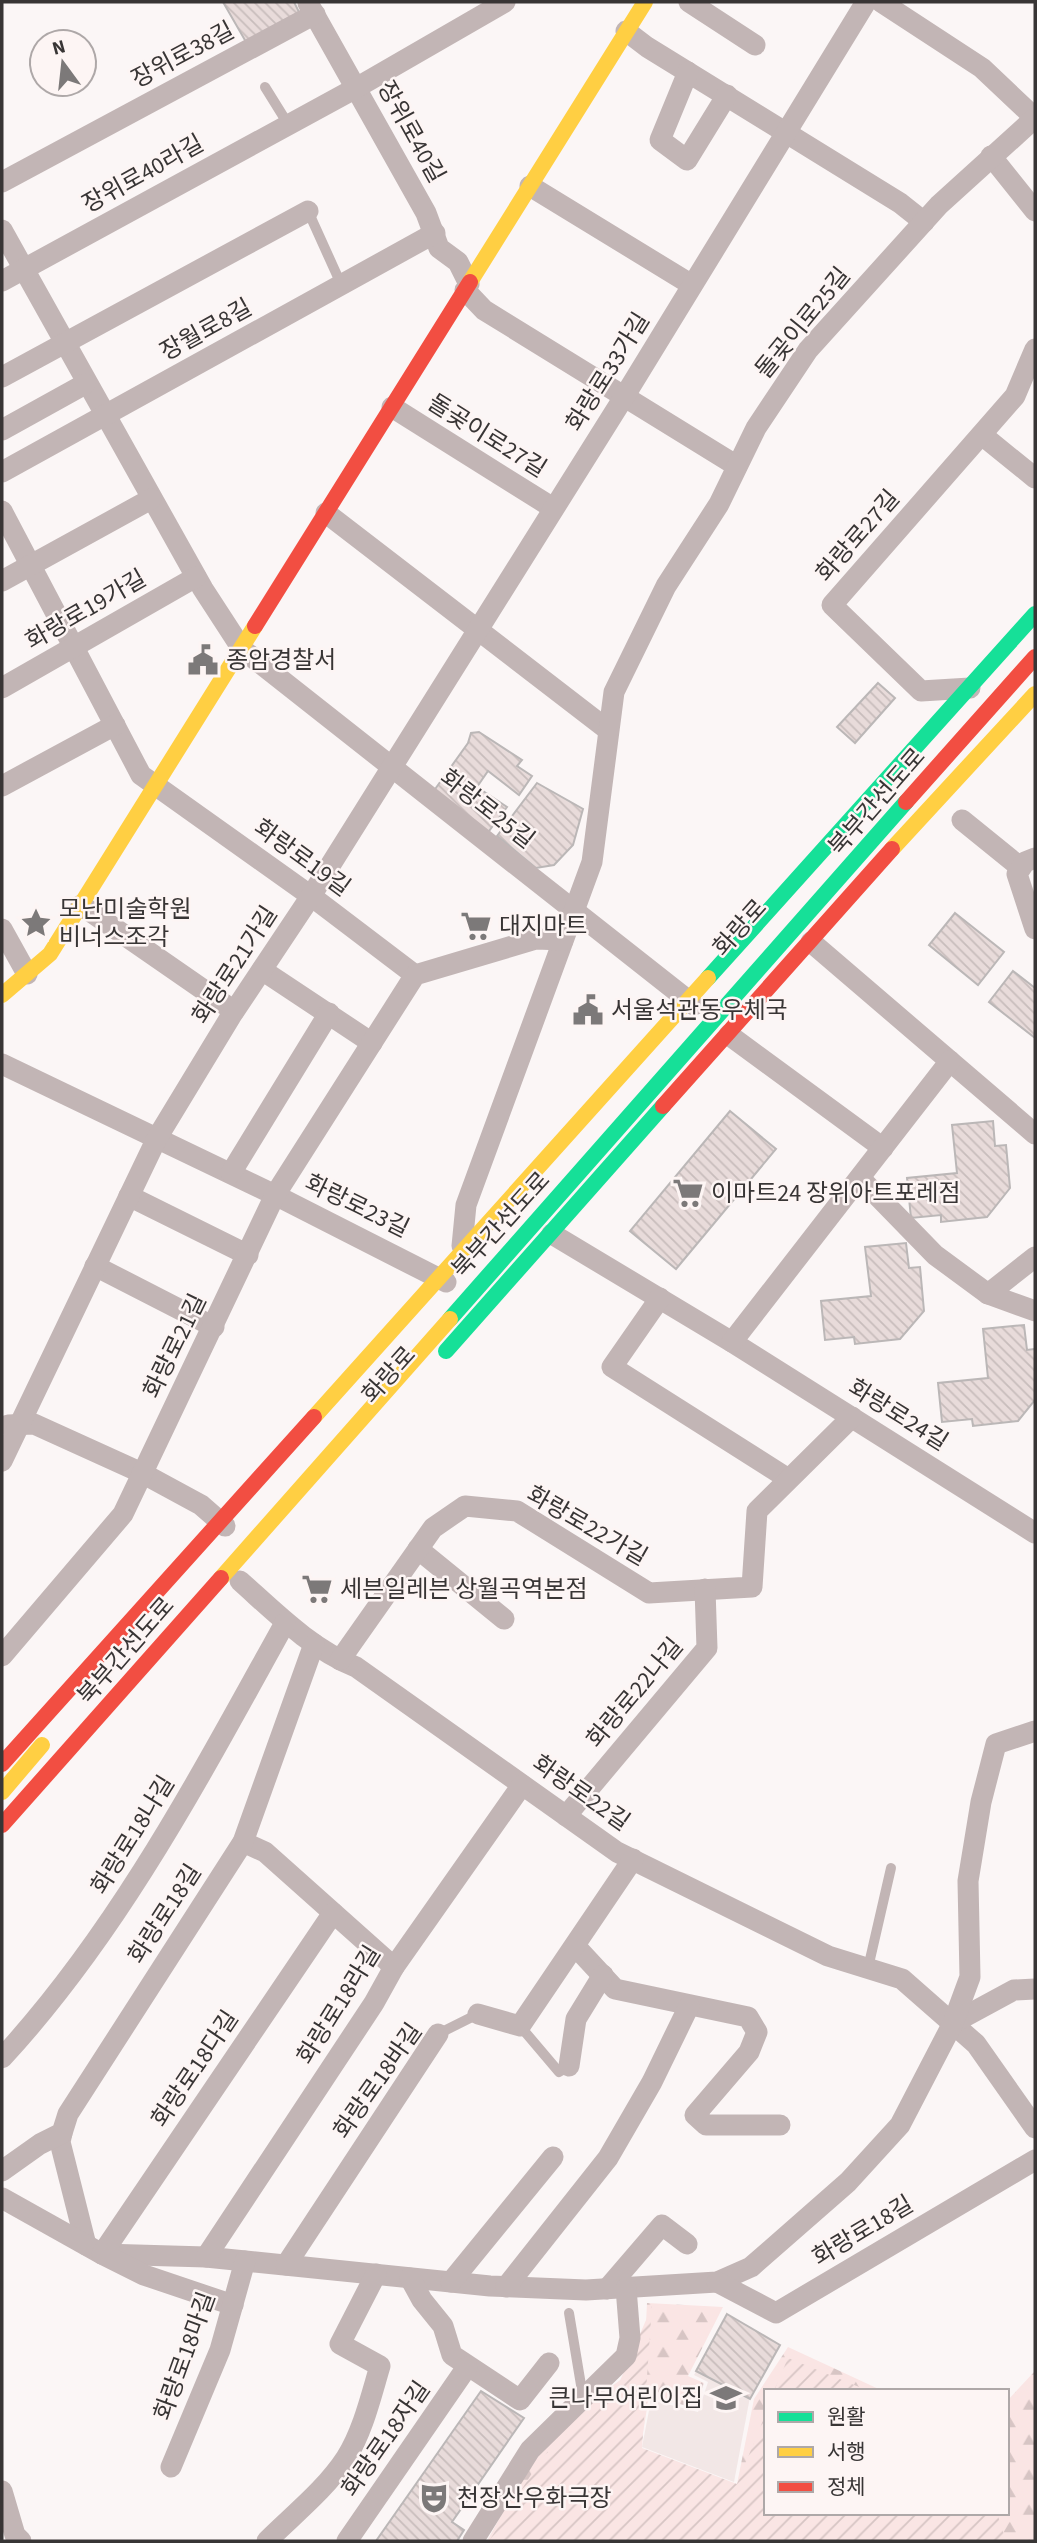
<svg xmlns="http://www.w3.org/2000/svg" width="1037" height="2543" viewBox="0 0 1037 2543" font-family="'Source Sans 3','Noto Sans KR',sans-serif">
<defs>
<pattern id="forest-firs" width="22" height="20" patternUnits="userSpaceOnUse" patternTransform="scale(1.75)"><rect width="22" height="20" fill="#fae5e4"/><path d="M5 1l3.5 6h-7zM16 11l3.5 6h-7z" fill="#d7c5c4"/></pattern>
<pattern id="garden-furrows" width="10" height="10" patternUnits="userSpaceOnUse" patternTransform="scale(1.75)"><rect width="10" height="10" fill="#fae5e4"/><path d="M-1 1l2-2M0 10L10 0M9 11l2-2" fill="none" stroke="#d7c5c4"/></pattern>
<pattern id="building-back-hatch" width="6" height="6" patternUnits="userSpaceOnUse" patternTransform="scale(1.75)"><rect width="6" height="6" fill="#e8dbda"/><path d="M-1 5l2 2M0 0l6 6M5-1l2 2" fill="none" stroke="#c8bdbc"/></pattern>
</defs>
<rect width="100%" height="100%" fill="#fbf6f6"/>
<path fill="#f2e7e6" d="M727,2314L780,2345L750,2397L734,2482L642,2447L651,2400L698,2412L708,2382L694,2375Z"/>
<path fill="url(#forest-firs)" d="M647,2303L723,2307L688,2376L704,2383L695,2408L649,2396L640,2451L736,2489L754,2399L788,2347L883,2391H766V2513H1007V2401L1035,2371V2541H487L535,2454L598,2396L644,2363Z"/>
<g fill="url(#garden-furrows)">
<path d="M652,2306L642,2448L737,2484L766,2413V2513H997L1006,2541H489L541,2459L619,2383Z"/>
<path d="M788,2358L869,2391H774Z"/>
</g>
<g fill="url(#building-back-hatch)" stroke="#bbb7b7" stroke-width="2">
<path d="M223,2H294L299,12L246,42Z"/>
<path d="M878,683L895,698L855,743L837,727Z"/>
<path d="M479,732L522,760L517,766L532,776L519,795L488,771L477,787L507,807L486,835L433,792L468,743L471,733Z"/>
<path d="M537,783L583,809L573,845L554,865L536,868L497,836Z"/>
<path d="M955,913L1004,952L978,985L929,945Z"/>
<path d="M1013,971L1035,988V1038L989,1002Z"/>
<path d="M730,1111L776,1149L676,1269L630,1231Z"/>
<path d="M993,1121L995,1146L1006,1145L1010,1188L987,1217L941,1222V1215L911,1218L907,1178L957,1173L952,1125Z"/>
<path d="M906,1243L909,1268L920,1267L924,1311L900,1339L855,1344L854,1337L825,1340L821,1301L871,1296L865,1247Z"/>
<path d="M1024,1325L1027,1350L1035,1349V1400L1018,1421L973,1426L972,1419L942,1422L938,1383L988,1378L983,1329Z"/>
<path d="M727,2314L780,2345L750,2399L696,2371Z"/>
<path d="M481,2391L524,2418L452,2522L464,2530L457,2541H376Z"/>
</g>
<g fill="none" stroke-linecap="round" stroke-linejoin="round">
<g stroke="#c2b5b5" stroke-width="10">
<path d="M265,87L288,124"/>
<path d="M308,211L341,284"/>
<path d="M868,1968L891,1868"/>
<path d="M520,2026L559,2072L569,2066"/>
<path d="M438,2034L478,2014"/>
<path d="M569,2313L583,2397"/>
</g>
<g stroke="#c2b5b5" stroke-width="21">
<path d="M689,2L755,45"/>
<path d="M881,2L982,68L1035,118"/>
<path d="M308,3L426,213L439,248L458,262L469,284"/>
<path d="M626,31L647,47L900,203L924,222"/>
<path d="M688,72L660,140L687,160L727,95"/>
<path d="M991,156L1035,211"/>
<path d="M2,182L315,14"/>
<path d="M530,186L692,285"/>
<path d="M2,230L203,589L242,649L694,1005"/>
<path d="M2,281L356,88L505,2"/>
<path d="M465,290L484,310L737,466"/>
<path d="M2,377L308,211"/>
<path d="M392,407L553,508"/>
<path d="M2,430L85,384"/>
<path d="M982,435L1035,478"/>
<path d="M2,472L435,233"/>
<path d="M2,511L141,775L311,896L415,975"/>
<path d="M326,513L608,730"/>
<path d="M2,581L151,499"/>
<path d="M2,688L196,577"/>
<path d="M970,688L921,691L832,605L1015,396L1035,349"/>
<path d="M2,786L115,725"/>
<path d="M962,820L1020,867"/>
<path d="M1035,858L1025,862L1017,874L1035,929"/>
<path d="M81,905L234,1011"/>
<path d="M2,929L27,974"/>
<path d="M811,942L1035,1134"/>
<path d="M262,970L372,1043"/>
<path d="M729,1035L883,1148"/>
<path d="M2,1064L275,1195L446,1282"/>
<path d="M231,1173L329,1013"/>
<path d="M860,1178L935,1255L988,1294"/>
<path d="M129,1196L248,1255"/>
<path d="M552,1234L732,1342L1035,1533"/>
<path d="M462,1246L466,1205L592,862L614,692L666,586L719,504L756,428L808,350L939,205L1035,118"/>
<path d="M1035,1257L988,1294L1035,1311"/>
<path d="M95,1266L214,1327"/>
<path d="M660,1298L612,1367L787,1478"/>
<path d="M732,1342L950,1061"/>
<path d="M8,1425L34,1424L142,1473L201,1505L225,1526"/>
<path d="M2,1461L157,1138L231,1016L311,896L624,397L866,2"/>
<path d="M418,1549L504,1619"/>
<path d="M240,1581C277,1614 310,1648 356,1667L617,1852L828,1956L902,1979L976,2044L1035,2128"/>
<path d="M2,1656L123,1514L275,1195L415,975L536,939L563,940"/>
<path d="M340,1660L433,1528L465,1506L517,1511L649,1593L752,1587L757,1511L852,1417"/>
<path d="M566,1816L707,1648L705,1589"/>
<path d="M243,1842L265,1852L394,1967"/>
<path d="M576,1947L615,1989L748,2017L757,2032L749,2052L695,2115L706,2125H780"/>
<path d="M478,2014L520,2026L633,1859"/>
<path d="M953,2023L1014,1990L1035,1989"/>
<path d="M2,2058C120,1930 201,1774 285,1623"/>
<path d="M569,2066L576,2019L603,1975"/>
<path d="M62,2133L60,2142L86,2245"/>
<path d="M2,2171L40,2144L62,2133L68,2114L243,1842L314,1644"/>
<path d="M2,2198L102,2254L206,2257L490,2286L586,2290L717,2282L751,2267L848,2182L900,2125L953,2023L970,1977L968,1881L981,1802L996,1744L1035,1731"/>
<path d="M206,2257L374,2003L394,1967L522,1785"/>
<path d="M286,2265L438,2034"/>
<path d="M410,2278L422,2300L443,2326L452,2355L520,2400L549,2363"/>
<path d="M451,2282L553,2157"/>
<path d="M717,2282L776,2313L1035,2160"/>
<path d="M506,2287L608,2158L652,2082L689,2006"/>
<path d="M607,2289L662,2225L687,2244"/>
<path d="M233,2305L144,2275L102,2254L333,1913"/>
<path d="M171,2467L220,2350L245,2261"/>
<path d="M2,2491L15,2535L21,2541"/>
<path d="M267,2541C293,2515 325,2490 346,2458C363,2431 371,2396 380,2366L340,2344L376,2274"/>
<path d="M347,2541L467,2367"/>
<path d="M473,2541L530,2450L626,2356L630,2338L626,2288"/>
</g>
<path stroke="#16e098" stroke-width="16" d="M446,1351L663,1106"/>
<g stroke="#ffcf43" stroke-width="16">
<path d="M470,282L645,2"/>
<path d="M892,849L1035,694"/>
<path d="M2,995L50,954L255,626"/>
<path d="M2,1792L42,1745"/>
</g>
<g stroke="#f24e42" stroke-width="16">
<path d="M255,626L470,282"/>
<path d="M663,1106L892,849"/>
</g>
<g stroke="#16e098" stroke-width="16">
<path d="M708,978L1035,614"/>
<path d="M450,1319L906,802"/>
</g>
<g stroke="#ffcf43" stroke-width="16">
<path d="M314,1417L708,978"/>
<path d="M221,1578L450,1319"/>
</g>
<g stroke="#f24e42" stroke-width="16">
<path d="M906,802L1035,657"/>
<path d="M2,1764L314,1417"/>
<path d="M2,1825L221,1578"/>
</g>
</g>
<defs>
<g id="civic-bare" transform="scale(2.415)"><path d="M-.6-6.5H3V-4.5H.6V-3L4-1V1h2V6H-6V1h2V-1L-.6-3ZM-1.2 2.5V6h2.4V2.5Z" fill="#7c7979" stroke="#fdf5f4" stroke-width="2.5" paint-order="stroke"/></g>
<g id="sight-bare" transform="scale(2.415)"><path d="M0-6L1.8-2.2L6-1.7L2.9 1.2L3.7 5.4L0 3.3L-3.7 5.4L-2.9 1.2L-6-1.7L-1.8-2.2Z" fill="#7c7979" stroke="#fdf5f4" stroke-width="2.5" paint-order="stroke"/></g>
<g id="supermarket-bare" transform="scale(2.415)"><path d="M-6-5.5h2.5l.6 2H6L4.5 2H-2.5L-4.4-4H-6ZM-1.5 3.2a1.3 1.3 0 1 0 .1 0ZM3 3.2a1.3 1.3 0 1 0 .1 0Z" fill="#7c7979" stroke="#fdf5f4" stroke-width="2.5" paint-order="stroke"/></g>
<g id="school-bare" transform="scale(2.415)"><path d="M0-5L7-2L0 1L-7-2ZM-4 1L0 2.5L4 1V4Q0 6-4 4Z" fill="#7c7979" stroke="#fdf5f4" stroke-width="2.5" paint-order="stroke"/></g>
<g id="theatre-bare" transform="scale(2.415)"><path d="M-5-5.5Q0-4 5-5.5V0Q5 5 0 6Q-5 5-5 0ZM-3.3-2.5H-1v1.5H-3.3ZM1-2.5H3.3v1.5H1ZM-2.8 1Q0 5.5 2.8 1Z" fill="#7c7979" stroke="#fdf5f4" stroke-width="2.5" paint-order="stroke"/></g>
</defs>
<g fill-rule="evenodd">
<use href="#civic-bare" x="203" y="660"/>
<use href="#sight-bare" x="36" y="923"/>
<use href="#supermarket-bare" x="476" y="926"/>
<use href="#civic-bare" x="588" y="1010"/>
<use href="#supermarket-bare" x="688" y="1193"/>
<use href="#supermarket-bare" x="317" y="1589"/>
<use href="#school-bare" x="726" y="2398"/>
<use href="#theatre-bare" x="434" y="2498"/>
</g>
<g text-anchor="middle" dominant-baseline="central" stroke-width="5" stroke-linejoin="round" paint-order="stroke">
<g font-size="24" fill="#383535" stroke="#fdf5f4">
<text transform="translate(183 55) rotate(-28)">장위로38길</text>
<text transform="translate(411 132) rotate(61)">장위로40길</text>
<text transform="translate(143 174) rotate(-29)">장위로40라길</text>
<text transform="translate(803 323) rotate(-51)">돌곶이로25길</text>
<text transform="translate(206 330) rotate(-29)">장월로8길</text>
<text transform="translate(608 372) rotate(-58)">화랑로33가길</text>
<text transform="translate(487 436) rotate(32)">돌곶이로27길</text>
<text transform="translate(858 536) rotate(-49)">화랑로27길</text>
<text transform="translate(86 610) rotate(-30)">화랑로19가길</text>
<text transform="translate(877 802) rotate(-49)">북부간선도로</text>
<text transform="translate(487 809) rotate(38)">화랑로25길</text>
<text transform="translate(302 858) rotate(36)">화랑로19길</text>
<text transform="translate(740 928) rotate(-48)">화랑로</text>
<text transform="translate(235 965) rotate(-57)">화랑로21가길</text>
<text transform="translate(357 1206) rotate(26)">화랑로23길</text>
<text transform="translate(501 1225) rotate(-48)">북부간선도로</text>
<text transform="translate(175 1346) rotate(-64)">화랑로21길</text>
<text transform="translate(389 1375) rotate(-48)">화랑로</text>
<text transform="translate(898 1415) rotate(32)">화랑로24길</text>
<text transform="translate(587 1526) rotate(30)">화랑로22가길</text>
<text transform="translate(126 1651) rotate(-49)">북부간선도로</text>
<text transform="translate(635 1693) rotate(-50)">화랑로22나길</text>
<text transform="translate(581 1793) rotate(35)">화랑로22길</text>
<text transform="translate(133 1835) rotate(-58)">화랑로18나길</text>
<text transform="translate(165 1914) rotate(-57)">화랑로18길</text>
<text transform="translate(339 2005) rotate(-58)">화랑로18라길</text>
<text transform="translate(195 2069) rotate(-56)">화랑로18다길</text>
<text transform="translate(378 2081) rotate(-55)">화랑로18바길</text>
<text transform="translate(863 2231) rotate(-31)">화랑로18길</text>
<text transform="translate(185 2356) rotate(-70)">화랑로18마길</text>
<text transform="translate(386 2439) rotate(-55)">화랑로18자길</text>
</g>
<g font-size="24" fill="#383535" stroke="#fdf5f4" text-anchor="start">
<text x="226" y="660">종암경찰서</text>
<text x="59" y="909">모난미술학원<tspan x="59" dy="28">비너스조각</tspan></text>
<text x="499" y="926">대지마트</text>
<text x="611" y="1010">서울석관동우체국</text>
<text x="711" y="1193">이마트24 장위아트포레점</text>
<text x="340" y="1589">세븐일레븐 상월곡역본점</text>
<text x="703" y="2398" text-anchor="end">큰나무어린이집</text>
<text x="457" y="2498">천장산우화극장</text>
</g>
</g>
<rect width="1037" height="2543" fill="none" stroke="#383535" stroke-width="7"/>
<rect x="764" y="2389" width="245" height="126" fill="#fdf5f4" stroke="#aea8a8" stroke-width="2"/>
<rect x="778" y="2412" width="35" height="10" fill="#16e098" stroke="#aea8a8" stroke-width="2"/>
<text x="827" y="2424" font-size="21" fill="#383535">원활</text>
<rect x="778" y="2447" width="35" height="10" fill="#ffcf43" stroke="#aea8a8" stroke-width="2"/>
<text x="827" y="2459" font-size="21" fill="#383535">서행</text>
<rect x="778" y="2482" width="35" height="10" fill="#f24e42" stroke="#aea8a8" stroke-width="2"/>
<text x="827" y="2494" font-size="21" fill="#383535">정체</text>
<g transform="translate(63 63) rotate(345)"><circle r="33" fill="#fdf5f4" stroke="#aea8a8" stroke-width="2"/>
<path d="M0-5L12 26L0 18L-12 26Z" fill="#7c7979"/>
<text y="-10" font-size="19" font-weight="bold" text-anchor="middle" fill="#383535">N</text>
</g>
</svg>
